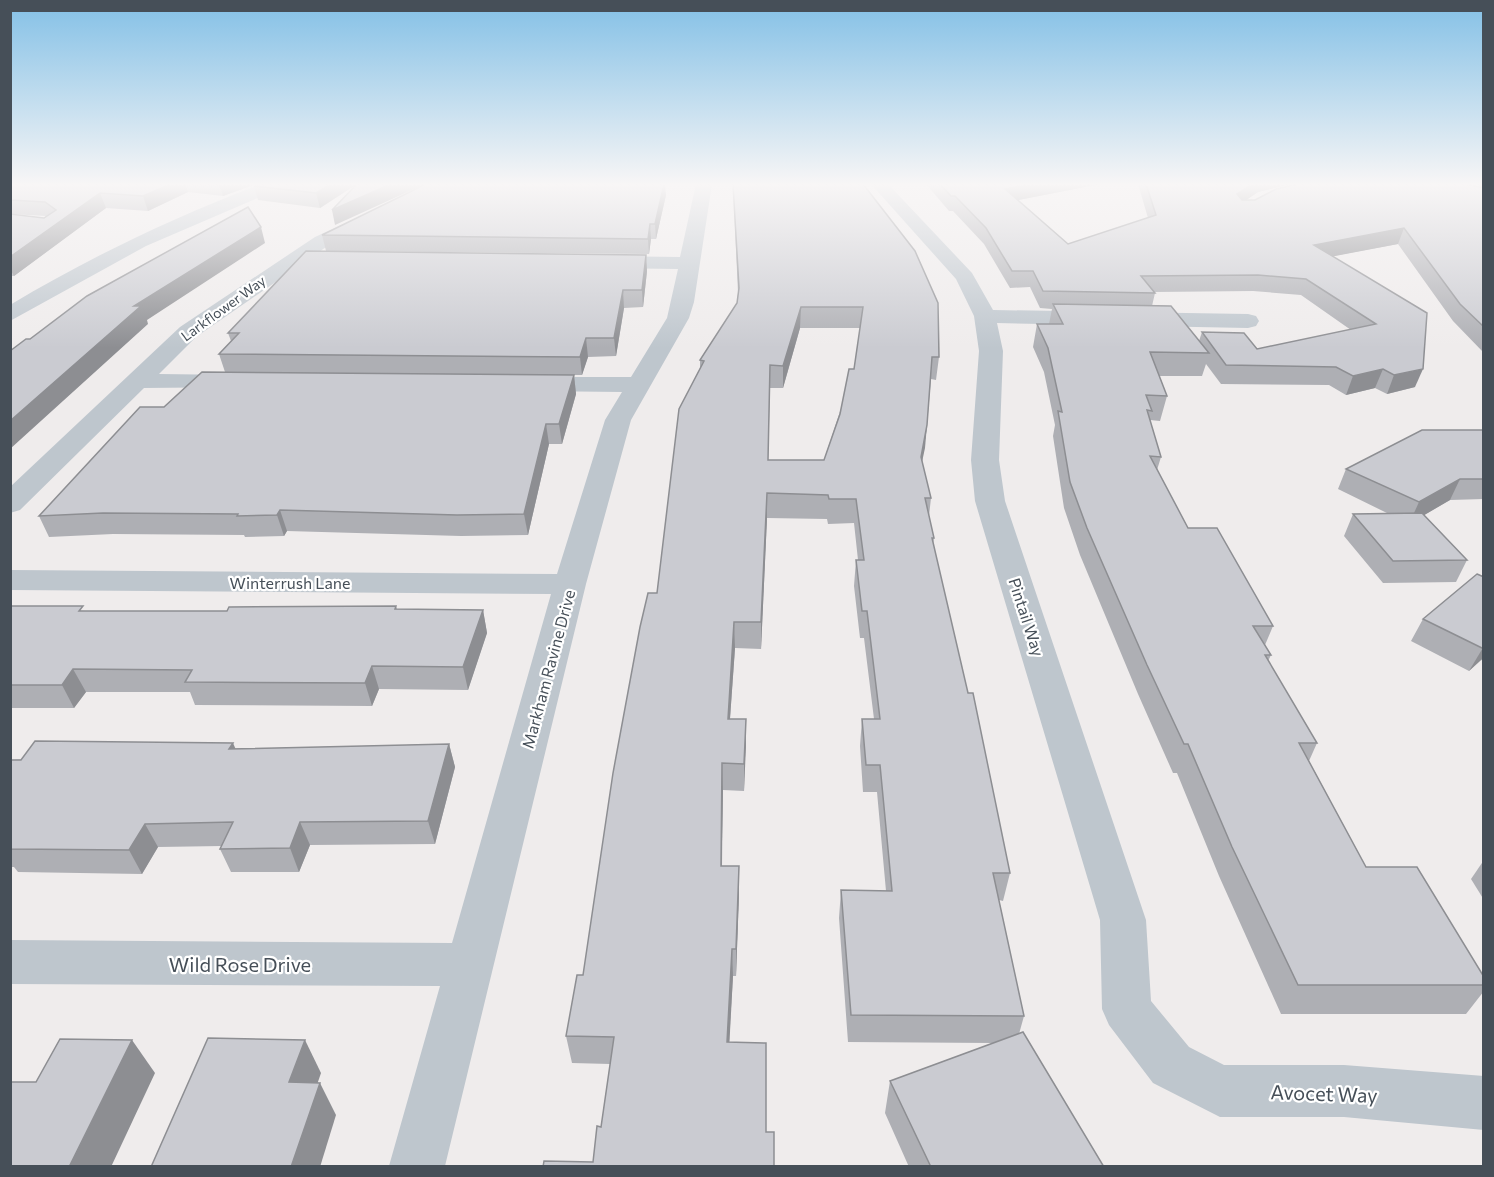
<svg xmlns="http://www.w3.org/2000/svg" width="1494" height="1177" viewBox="0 0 1494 1177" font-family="Commissioner,sans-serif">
<rect width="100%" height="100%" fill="#efecec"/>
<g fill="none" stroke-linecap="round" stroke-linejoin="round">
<g fill="#bec6cd" fill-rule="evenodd">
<path d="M261,184H283L281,188L146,246L10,321V305C90,257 174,217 261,184Z"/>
<path d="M430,184H451L329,245L196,337L159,374L237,375L246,377L249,382L246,387L144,388L20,510L10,513V487L180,327L315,237Z"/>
<path d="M696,184H712L694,302L689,318L631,420L586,584L445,1166H389L440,986L10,984V940L452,943L551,594L10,590V570L557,574L605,420L622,392L531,391L522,389L519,384L522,379L531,377H631L667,318L678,269L603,268L596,266L593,262L596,258L603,256L680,257Z"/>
<path d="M871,184H888L972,273L993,310L1248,314L1256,316L1259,321L1256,326L1248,328L997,323L1003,351L999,460L1005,501L1146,920L1151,1001L1189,1047L1224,1065H1344L1484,1076V1130L1344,1117H1220L1153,1083L1109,1025L1102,1009L1100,920L975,501L971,460L979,351L974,316L956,279Z"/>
</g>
</g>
<g fill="#aeafb4" fill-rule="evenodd">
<path d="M10,184H256L223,196L188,192L148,211L106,208L14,276H10V214L44,218L46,216L10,214Z"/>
<path d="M357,184L320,208L258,200L254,186Z"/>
<path d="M426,184H665L666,195L656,239H651L649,254L326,251L322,235Z"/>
<path d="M733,184L939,357L936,380L931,379L927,425L922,461L931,498L929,516L934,538L933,544L1010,873L1003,901L999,900L1024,1016L1019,1034L1104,1167H909L885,1113L890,1081L993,1043L848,1042L839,918L841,890L886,891L877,792H863L860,746L862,719H874L864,638H860L854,586L856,560H858L854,523L828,524L827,519L767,518L761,649L735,648L730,719H746L744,791L723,790L722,866H739V894L736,976H733L729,1042L593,1162L601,1127L610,1064L572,1063L566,1036L583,975L700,368V360L737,303L738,293ZM800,328H860L854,369L824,460H768L770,388H783Z"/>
<path d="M926,184H1100L1018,200L1068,244L1148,218L1138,184H1290L1258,192L1246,200H1255L1298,184H1484V353L1453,321L1398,244L1333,256L1415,387L1387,394L1375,388L1346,395L1329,385L1221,384L1206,364L1202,376H1159L1167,396L1160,421L1150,420L1161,457L1157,470L1188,528L1273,626L1265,645L1271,655L1268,661L1317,743L1309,761L1366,867L1484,977V991L1466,1014H1281L1219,876L1177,773H1173L1138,694L1080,555L1064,508L1053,436L1055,425L1044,372L1033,347L1037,324H1049L1052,309L1040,308L1030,287L1010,288L984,244L953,211H949ZM1253,291L1301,295L1351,330L1257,349L1202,332L1199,341L1152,306L1155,293L1154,292Z"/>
<path d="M646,255L647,271L643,307L624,308L616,356L588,357L582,375H574L576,394L562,444H549L528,535L461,536L287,531L284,536L245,537L244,535L113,534L49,537L39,516L164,407L225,372L219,354L231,341L228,333Z"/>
<path d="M1484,430V499L1450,500L1424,515L1467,560L1456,582L1383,583L1344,536L1353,514H1389L1338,489L1346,469Z"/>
<path d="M1484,577V661L1481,660L1469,671L1411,641L1423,619Z"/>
<path d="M10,606L85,611H227L396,606L397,609L483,610L487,633L468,690L379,689L372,706L195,705L190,692H86L74,708H10Z"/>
<path d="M449,744L455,767L435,844L310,845L299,872H231L220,849L222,846L158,847L142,874L18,872L14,867H10V760L235,749Z"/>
<path d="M1484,860V900L1471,879Z"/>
</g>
<g fill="#8d8e92">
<path d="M171,184H185L188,192L148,211L143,196Z"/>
<path d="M219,184H256L223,196Z"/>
<path d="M331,184H357L320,208L316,193Z"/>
<path d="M391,184H425L335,225L332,210Z"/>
<path d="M664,184L666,195L656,239L655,224Z"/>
<path d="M1032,184H1100L1003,203L1005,189Z"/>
<path d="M1253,184H1290L1258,192L1233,209L1237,194Z"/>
<path d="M100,193L106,208L14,276L10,269V257Z"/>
<path d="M650,224L651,239L649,254L648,239Z"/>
<path d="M261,227L265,243L147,320L148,324L10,449V421L134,306Z"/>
<path d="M1404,228L1398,244L1309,261L1314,245Z"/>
<path d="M646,255L647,271L643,307L642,290Z"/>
<path d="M623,290L624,308L616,356L614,338Z"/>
<path d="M801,307L800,328L783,388V366Z"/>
<path d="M586,338L588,357L582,375L580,357Z"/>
<path d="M1383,369L1375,388L1346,395L1353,376Z"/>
<path d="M1423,369L1415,387L1387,394L1394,375Z"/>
<path d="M574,375L576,394L562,444L559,424Z"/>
<path d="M546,424L549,444L528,535L524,514Z"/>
<path d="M927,425L925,448L918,481L921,457Z"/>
<path d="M1460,479L1450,500L1409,524L1419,502Z"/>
<path d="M767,493V518L761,649V622Z"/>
<path d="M280,510L287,531L284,536L277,515Z"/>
<path d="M483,610L487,633L468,690L463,667Z"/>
<path d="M734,622L735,648L728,746V719Z"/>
<path d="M1484,646V656L1481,660L1469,671Z"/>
<path d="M372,666L379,689L372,706L365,683Z"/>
<path d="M73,669L86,692L74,708L62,685Z"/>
<path d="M746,719V746L744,791V764Z"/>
<path d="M233,743L243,766L229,749Z"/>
<path d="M449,744L455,767L435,844L428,821Z"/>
<path d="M722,763L723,790L721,894V866Z"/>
<path d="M300,822L310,845L299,872L290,848Z"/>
<path d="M145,824L158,847L142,874L129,850Z"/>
<path d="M739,866V894L736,976V949Z"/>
<path d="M732,949L733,976L728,1069L727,1042Z"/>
<path d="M132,1040L155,1073L111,1167H69Z"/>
<path d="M305,1040L321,1073L307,1114L289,1082Z"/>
<path d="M320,1083L336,1115L320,1167H291Z"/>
</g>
<g fill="#cacbd1" stroke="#8d8e92" stroke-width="1.5" fill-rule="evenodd">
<path d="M10,184H171L143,196L100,193L10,257V214L44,218L56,210L45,202L10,200Z"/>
<path d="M259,184H331L316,193L254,186Z"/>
<path d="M357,184H391L332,210Z"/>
<path d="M426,184H664L655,224H650L648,239L322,235Z"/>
<path d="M733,184H863L915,251L938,303L939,357H932L927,425L921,457L931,498H925L934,538H932L968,693H973L1010,873H993L1024,1016L851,1015L841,890L892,891L880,765H866L862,719H880L867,611H862L856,560H864L856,499H829L828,495L767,493L761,622H734L728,719H746L744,764L722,763L721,866H739L736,949H732L727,1042L766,1043V1132H774V1167H543L544,1161L593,1162L597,1126L601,1127L614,1037L566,1036L577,975H583L613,773L640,627L648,593H657L679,409L704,361L700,360L737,303L739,288ZM801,307H863L854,369H849L840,414L824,460H768L770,365L783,366Z"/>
<path d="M940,184H1032L1005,189L1068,244L1156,215L1146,184H1253L1237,194L1242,200H1255L1276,189L1298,184H1464L1484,188V327L1460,304L1404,228L1314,245L1427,313L1423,369L1394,375L1383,369L1353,376L1336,367L1226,365L1202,332L1244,333L1257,349L1376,324L1306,279L1258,275L1141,276L1155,293L1043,291L1033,271H1012L986,228L955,196H951Z"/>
<path d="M248,207L261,227L134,306H141L10,421V351L26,339H30L87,296Z"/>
<path d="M306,251L646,255L642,290H623L614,338H586L580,357L219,354L239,333H228Z"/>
<path d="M1053,304L1171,306L1209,353L1150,352L1167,396L1146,395L1152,411L1147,410L1161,457L1150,456L1188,528H1217L1273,626H1253L1271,655H1265L1317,743H1299L1366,867H1417L1484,977V985H1298L1232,847L1188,744H1184L1147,665L1087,528L1070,482L1058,411L1062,412L1048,348L1037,324H1063Z"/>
<path d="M202,372L574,375L559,424H546L524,514L457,515L280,510L277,515L237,516L238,514L103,513L39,516L140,407H164Z"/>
<path d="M1422,430H1484V479H1460L1419,502L1346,469Z"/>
<path d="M1422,513L1467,560L1393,561L1353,514Z"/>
<path d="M1477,574L1484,577V646L1482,648L1423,619Z"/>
<path d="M10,606H83L79,611H227L229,607L396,606L395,609L483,610L463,667L372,666L365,683L185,682L192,670L73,669L62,685H10Z"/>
<path d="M35,741L233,743L229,749L449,744L428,821L300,822L290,848L220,849L233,822L145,824L129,850L10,849V760H21Z"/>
<path d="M1023,1032L1104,1167H931L890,1081Z"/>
<path d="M208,1038L305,1040L289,1082L320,1083L291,1167H151Z"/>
<path d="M60,1039L132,1040L69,1167H10V1082H36Z"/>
</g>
<linearGradient id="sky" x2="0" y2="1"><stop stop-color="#83c0e6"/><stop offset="0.53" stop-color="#f8f6f6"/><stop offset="1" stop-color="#f8f6f6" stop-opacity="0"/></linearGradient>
<rect width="1494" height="348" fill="url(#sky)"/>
<g text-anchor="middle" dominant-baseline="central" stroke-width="4.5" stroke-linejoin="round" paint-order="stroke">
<g font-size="14" fill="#464f58" stroke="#fff">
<text transform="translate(223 308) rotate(-36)">Larkflower Way</text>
</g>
<g font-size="16" fill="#464f58" stroke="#fff">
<text x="290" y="582">Winterrush Lane</text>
<text transform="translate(1027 617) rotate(72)">Pintail Way</text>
<text transform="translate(548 669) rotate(-75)">Markham Ravine Drive</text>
</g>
<g font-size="20" fill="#464f58" stroke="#fff">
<text x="240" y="964">Wild Rose Drive</text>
<text transform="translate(1324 1093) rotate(2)">Avocet Way</text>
</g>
</g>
<rect width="1494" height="1177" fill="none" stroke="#464f58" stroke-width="24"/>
</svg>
